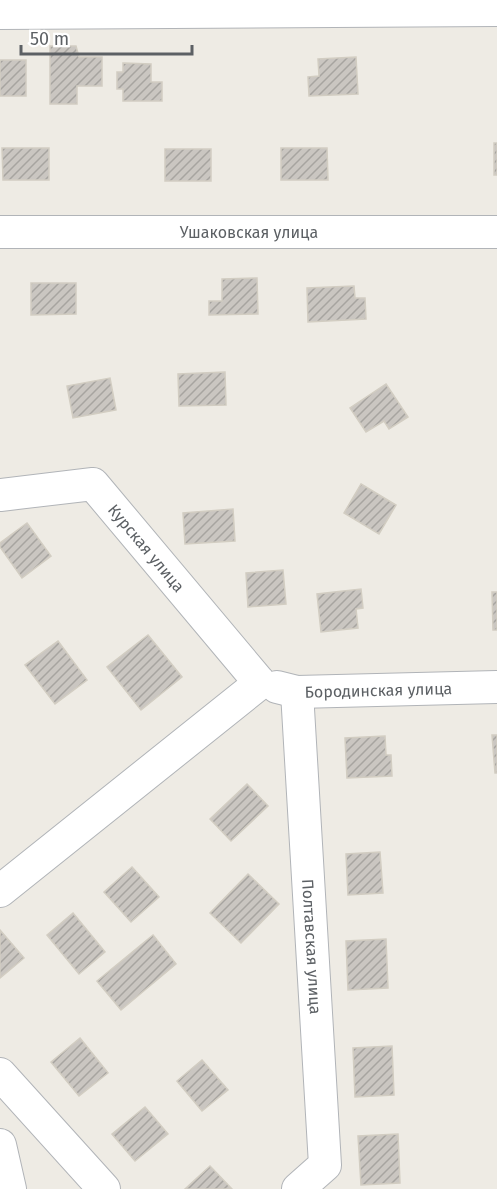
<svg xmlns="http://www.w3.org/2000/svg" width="497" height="1189" viewBox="0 0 497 1189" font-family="'Fira Sans',sans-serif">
<defs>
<pattern id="building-hatch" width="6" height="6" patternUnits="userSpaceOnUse" patternTransform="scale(1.5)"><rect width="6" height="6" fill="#cac6c1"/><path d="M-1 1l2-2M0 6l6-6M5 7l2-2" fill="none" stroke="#a7a4a0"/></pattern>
</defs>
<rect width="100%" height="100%" fill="#eeebe4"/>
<g fill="url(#building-hatch)" stroke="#d2cdc2" stroke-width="1.5">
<path d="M50,46H76L79,57H102V86H77V104H50Z"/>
<path d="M356,57L358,94L309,96L308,77L319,76L318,59Z"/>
<rect x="0" y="60" width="26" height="36"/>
<path d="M123,63L151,64V82H162V101H123V89H117V72H123Z"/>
<rect x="494" y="143" width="3" height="32"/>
<path d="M2,148H49V180H3Z"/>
<path d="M281,148H327L328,180H281Z"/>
<rect x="165" y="149" width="46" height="32"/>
<path d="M257,278L258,314L209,315V301H222V279Z"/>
<path d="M31,283H76V314L31,315Z"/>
<path d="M354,286L355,298H365L366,319L308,322L307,288Z"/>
<path d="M225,372L226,405L179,406L178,374Z"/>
<path d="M110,378L116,410L73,418L67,386Z"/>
<path d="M386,384L408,417L389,429L384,421L366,432L350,408Z"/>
<path d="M361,484L396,505L379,534L344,513Z"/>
<path d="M233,509L235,541L185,544L183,513Z"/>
<path d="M27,523L51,556L22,578L0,547V543Z"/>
<path d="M283,570L286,604L248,607L246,573Z"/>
<path d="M361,589L363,608L356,609L358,628L321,632L317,594Z"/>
<path d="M492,592H497V630H493Z"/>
<path d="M148,635L182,677L141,710L107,667Z"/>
<path d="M58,641L87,680L55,704L25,665Z"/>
<path d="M492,735H497V773H495Z"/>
<path d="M385,736L386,755H391L392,776L347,778L345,738Z"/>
<path d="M247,784L268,806L231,841L210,819Z"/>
<path d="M380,852L383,893L348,895L346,854Z"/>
<path d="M132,867L159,897L131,922L104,892Z"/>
<path d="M248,874L279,904L241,943L210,913Z"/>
<path d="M73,913L105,952L79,974L47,935Z"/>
<path d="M0,930L24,958L0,978Z"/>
<path d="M153,935L176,964L121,1010L97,981Z"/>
<path d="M386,939L388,988L348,990L346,941Z"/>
<path d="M80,1038L108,1073L79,1096L51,1062Z"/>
<path d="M392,1046L394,1095L355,1097L353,1048Z"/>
<path d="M202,1060L228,1090L202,1111L177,1081Z"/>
<path d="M145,1107L168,1134L135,1161L112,1134Z"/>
<path d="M398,1134L400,1183L361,1185L358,1136Z"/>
<path d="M210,1166L232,1189H185Z"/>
</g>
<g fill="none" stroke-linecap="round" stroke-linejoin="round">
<g stroke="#b1b4b8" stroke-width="34">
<g id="minor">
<path d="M0,13L497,10"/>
<path id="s1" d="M0,232H497"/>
<path id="s2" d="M0,495L93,484L260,683"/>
<path id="s3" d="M277,687L297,692L497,687"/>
<path id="s4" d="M297,692L325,1165L298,1189"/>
<path d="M0,891L260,683"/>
<path d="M0,1074L104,1189"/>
<path d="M0,1145L10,1189"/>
</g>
</g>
<use href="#minor" stroke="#fff" stroke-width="32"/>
</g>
<g text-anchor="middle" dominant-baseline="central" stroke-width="4.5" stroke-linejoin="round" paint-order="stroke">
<g font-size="16" fill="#5c6064" stroke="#fff">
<text stroke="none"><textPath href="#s1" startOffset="249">Ушаковская улица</textPath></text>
<text stroke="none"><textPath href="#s2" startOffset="177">Курская улица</textPath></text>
<text stroke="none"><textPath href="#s3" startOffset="102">Бородинская улица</textPath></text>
<text stroke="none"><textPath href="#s4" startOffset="255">Полтавская улица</textPath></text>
</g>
</g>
<path d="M21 45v9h171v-9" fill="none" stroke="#5c6064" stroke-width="3"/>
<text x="30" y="45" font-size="18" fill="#5c6064" stroke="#ffffff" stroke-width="4.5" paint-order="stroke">50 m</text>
</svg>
